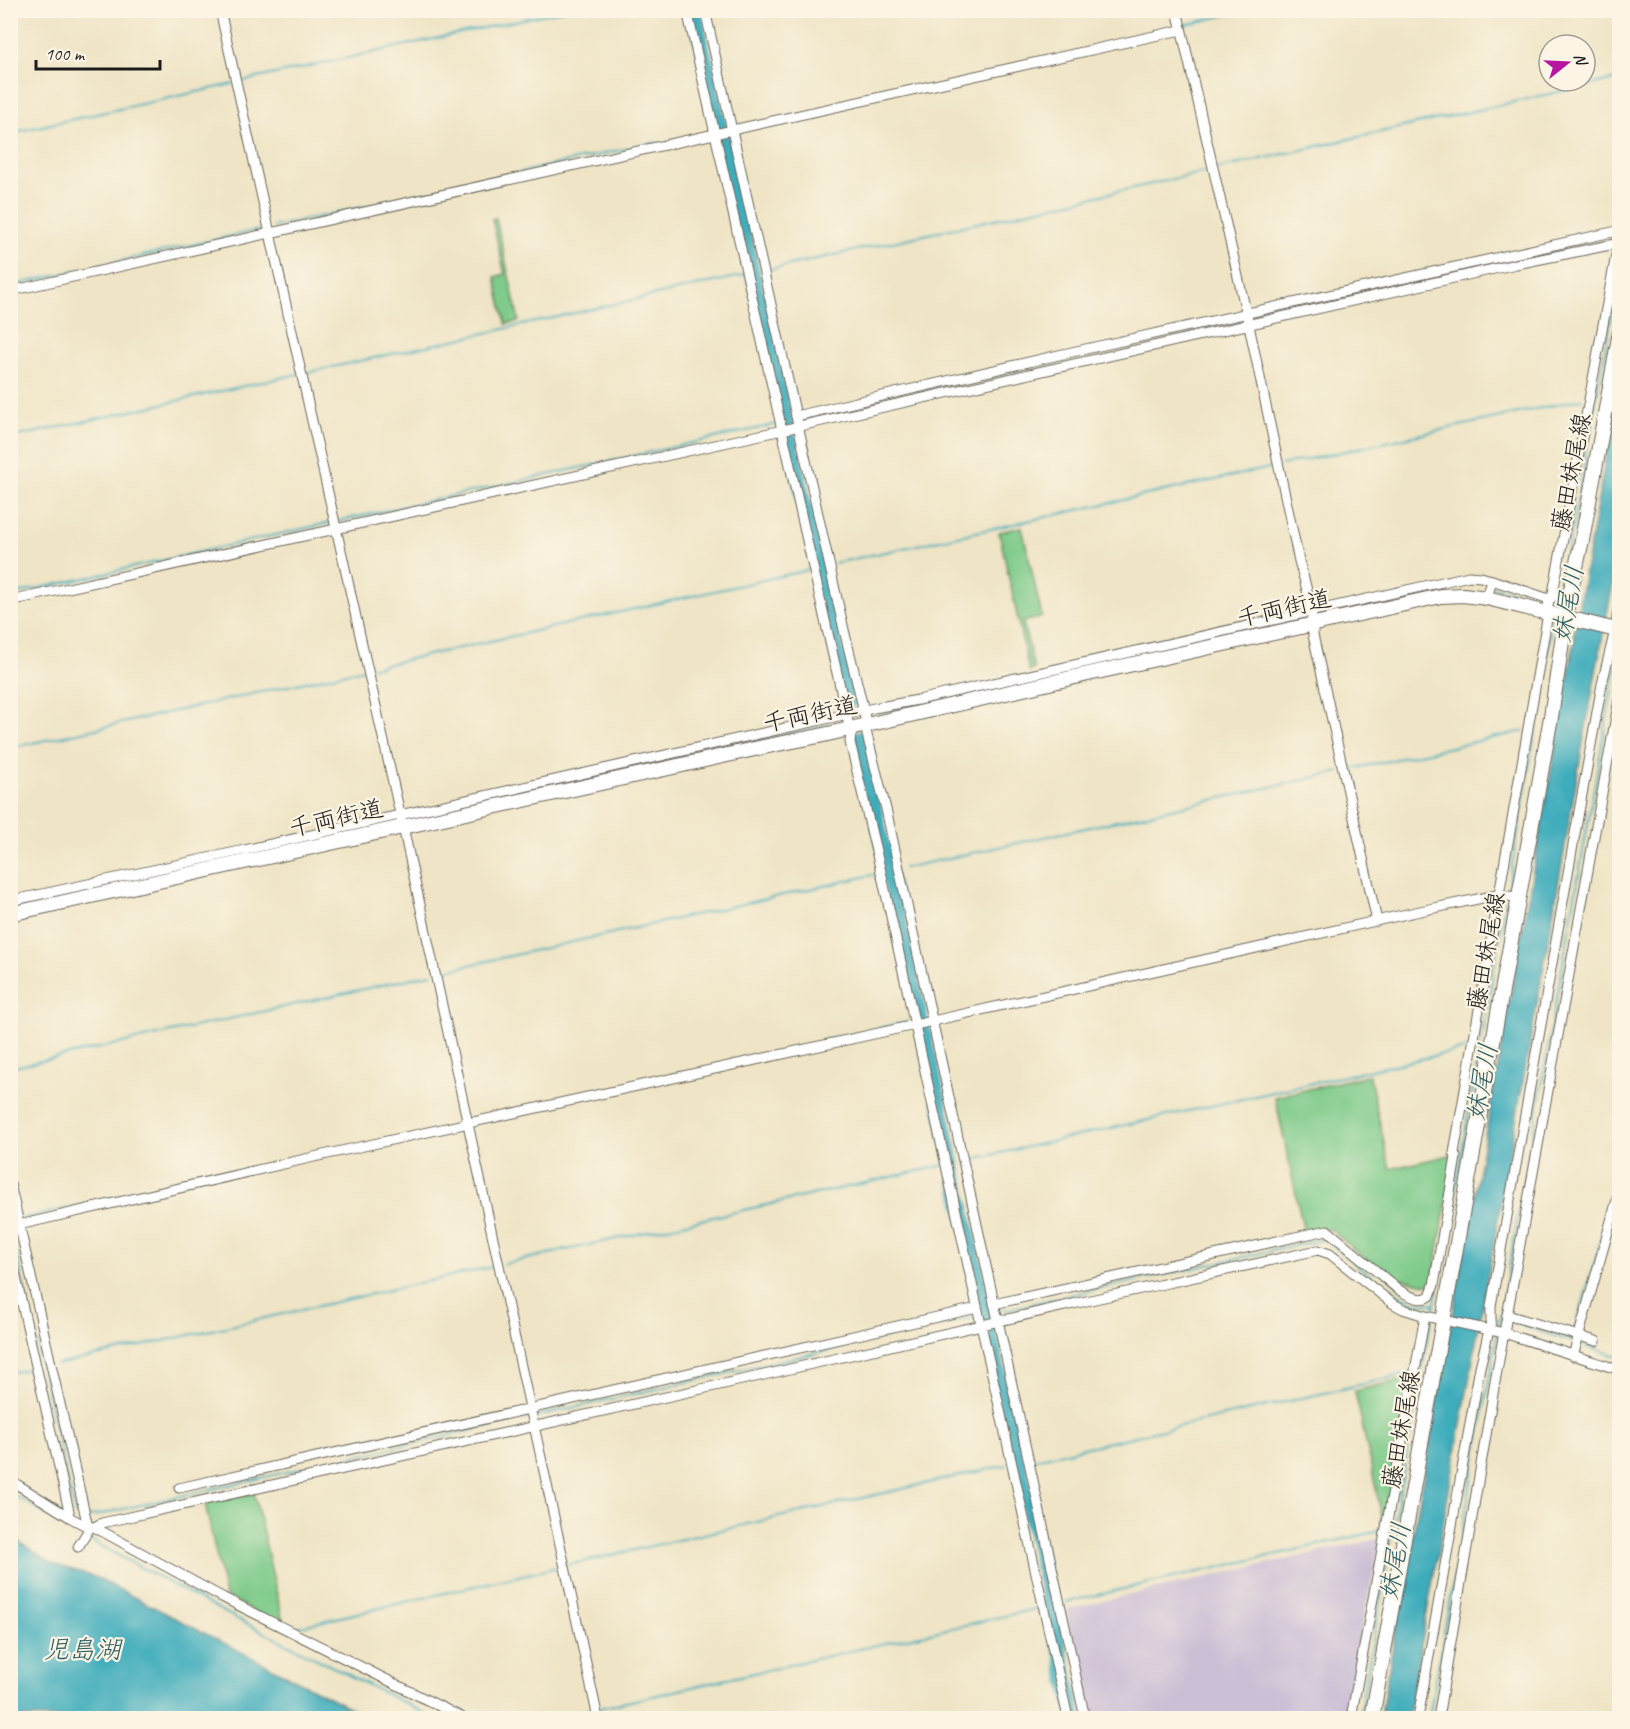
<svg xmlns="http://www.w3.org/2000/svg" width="1630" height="1729" viewBox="0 0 1630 1729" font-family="Caveat,'Klee One',sans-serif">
<rect width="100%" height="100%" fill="#fcf5e5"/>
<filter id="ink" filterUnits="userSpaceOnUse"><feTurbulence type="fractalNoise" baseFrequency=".0167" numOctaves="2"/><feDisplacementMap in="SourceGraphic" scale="12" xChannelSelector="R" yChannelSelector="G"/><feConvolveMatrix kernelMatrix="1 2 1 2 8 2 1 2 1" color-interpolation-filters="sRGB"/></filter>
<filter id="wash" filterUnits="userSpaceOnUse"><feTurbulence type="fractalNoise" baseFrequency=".008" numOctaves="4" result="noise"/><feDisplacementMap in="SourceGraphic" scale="24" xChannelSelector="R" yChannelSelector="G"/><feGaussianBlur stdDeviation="1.35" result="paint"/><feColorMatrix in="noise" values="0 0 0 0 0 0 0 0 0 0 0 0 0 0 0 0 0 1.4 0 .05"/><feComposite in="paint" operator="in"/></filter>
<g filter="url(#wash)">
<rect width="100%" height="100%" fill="#efe4c5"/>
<path fill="#cbbfd5" d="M1381,1538L1363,1622L1346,1718H1089L1066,1614L1068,1609Z"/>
<g fill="#7ecb8a" stroke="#4d7453" stroke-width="1.5">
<path d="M496,218L519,321L506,324L495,277L505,274L492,219Z"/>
<path d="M1022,527L1042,617L1023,622L1034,669L1029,671L999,532Z"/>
<path d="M1369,1075L1390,1169L1450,1155L1454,1158L1432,1285L1399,1279L1398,1286L1330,1229L1304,1232L1275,1097Z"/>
<path d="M1405,1379L1409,1380L1384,1527L1381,1523L1382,1517L1355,1391Z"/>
<path d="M254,1493L284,1626L225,1596L205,1503Z"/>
</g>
<g fill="#3dacbb" stroke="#2c646c" stroke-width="1.5">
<path d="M1619,383L1620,534L1611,581L1613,584C1589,701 1570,820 1549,937C1501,1198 1454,1458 1408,1718H1380L1575,638L1574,633Z"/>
<path d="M11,1537L53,1564L95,1577L370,1718H11Z"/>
</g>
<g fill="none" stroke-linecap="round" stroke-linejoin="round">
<g stroke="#3dacbb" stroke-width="2">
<path d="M1184,25L1247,10"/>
<path d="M239,82L564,10"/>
<path d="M10,133L233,84"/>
<path d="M1217,169L1620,78"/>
<path d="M273,227L657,142"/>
<path d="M772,269L1209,171"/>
<path d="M10,286L267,228"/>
<path d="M1251,317L1312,303"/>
<path d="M306,373L745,275"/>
<path d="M900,397L1245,318"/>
<path d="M10,438L298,374"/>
<path d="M1282,465L1582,399"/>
<path d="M339,521L778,424"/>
<path d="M835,563L1274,467"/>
<path d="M1492,586L1547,603"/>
<path d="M10,595L333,522"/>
<path d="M1554,610L1573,525L1620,269"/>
<path d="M1314,616L1419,592"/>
<path d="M1167,648L1308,617"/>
<path d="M370,668L808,570"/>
<path d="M883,711L895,709"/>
<path d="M10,748L364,669"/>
<path d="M1347,770L1524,731"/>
<path d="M552,785L824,725"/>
<path d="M904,868L1339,772"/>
<path d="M884,873L892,871"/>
<path d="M1507,894L1541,699L1552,619"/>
<path d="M438,972L877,874"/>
<path d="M824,1040L909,1022"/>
<path d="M10,1068L431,974"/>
<path d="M969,1160L1470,1048"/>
<path d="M25,1218L136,1193"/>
<path d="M10,1221H12"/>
<path d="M11,1230L75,1514L83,1518"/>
<path d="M1446,1243L1506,900"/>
<path d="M504,1264L945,1165"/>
<path d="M1003,1310L1325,1239C1342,1252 1359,1269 1377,1279C1391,1287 1401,1299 1417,1303C1423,1305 1428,1302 1435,1304"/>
<path d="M1433,1314L1438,1287"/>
<path d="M981,1316L990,1314"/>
<path d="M1510,1322L1573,1342"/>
<path d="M1498,1329L1615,671L1620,656"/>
<path d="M1574,1333L1620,1174"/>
<path d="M1578,1344L1620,1357"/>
<path d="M56,1365L496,1266"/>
<path d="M10,1373L33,1368"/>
<path d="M536,1416L975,1317"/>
<path d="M1036,1459L1407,1374L1412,1375"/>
<path d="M10,1493L83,1536"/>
<path d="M88,1517L530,1417"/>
<path d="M88,1539L214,1607L434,1718"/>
<path d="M568,1565L1007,1465"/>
<path d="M1066,1602L1384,1530"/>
<path d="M1046,1606L1054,1604"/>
<path d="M293,1628L562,1566"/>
<path d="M600,1708L1039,1608"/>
<path d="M551,1718L594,1709"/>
<path d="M1359,1718L1428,1335L1432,1320"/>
<path d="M1429,1718L1497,1335"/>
<path d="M1618,1718L1620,1713"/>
</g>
<g stroke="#3dacbb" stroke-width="15">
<path d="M694,10L847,695L850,701"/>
<path d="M859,738L1075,1718"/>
</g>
</g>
</g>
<g filter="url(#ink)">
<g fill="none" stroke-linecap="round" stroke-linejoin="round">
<g stroke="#666257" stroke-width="11">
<g id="street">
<path d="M220,10L403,827L598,1718"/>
<path d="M442,10L443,15L463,10"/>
<path d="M687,10L851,735L850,742L882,876L1068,1718"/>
<path d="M705,10L844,630L864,711L867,735L886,809L1085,1718"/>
<path d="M1177,10L1247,316L1299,561C1306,585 1313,610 1313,635L1377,921"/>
<path d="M10,291L1181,30"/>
<path d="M796,416L1063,354L1617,231L1620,229"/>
<path d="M1492,580L1549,599"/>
<path d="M10,601L760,435L1516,264L1620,243"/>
<path d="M1548,606L1549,599L1552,598L1553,593L1619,239"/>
<path d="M10,901L240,851L874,708L918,700L1469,576L1481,577L1492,580L1487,598"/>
<path d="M10,1184L88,1527V1531L78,1547"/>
<path d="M10,1227L314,1157L915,1025L1420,911L1497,895L1518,897"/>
<path d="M10,1251L69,1511L67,1515"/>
<path d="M994,1304L1327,1230L1399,1290C1408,1295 1420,1303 1430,1296L1434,1285L1456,1157L1454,1153L1547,619"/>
<path d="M1507,1315L1596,1341"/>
<path d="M1573,1356L1620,1189"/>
<path d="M10,1480L71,1518L88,1527H94L102,1523L764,1375L1095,1299L1318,1250L1330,1254L1392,1303L1403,1309L1425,1316L1504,1333L1620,1370"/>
<path d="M179,1488L977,1308"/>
<path d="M94,1527L222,1597L463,1718"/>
<path d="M1351,1718L1425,1316"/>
<path d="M1418,1718L1480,1367L1491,1322V1306L1578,817L1602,684L1615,630L1620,599"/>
<path d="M1438,1718L1495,1382L1620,694"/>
</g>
</g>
<g stroke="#666257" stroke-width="16">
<g id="secondary">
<path d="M10,914L768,746L819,736L1088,674L1441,596L1463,595L1487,598L1620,631"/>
<path d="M1372,1718L1551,717L1567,607L1582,540L1620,332"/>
</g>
</g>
<use href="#street" stroke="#fff" stroke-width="9"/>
<use href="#secondary" stroke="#fff" stroke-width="14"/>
</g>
</g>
<g text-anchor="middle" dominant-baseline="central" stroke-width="4.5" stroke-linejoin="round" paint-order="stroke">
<g font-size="24" fill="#1c1c1c" stroke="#fcf5e5">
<text transform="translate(1571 472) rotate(-79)">藤田妹尾線</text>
<text transform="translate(1284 608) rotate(-13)">千両街道</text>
<text transform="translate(810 714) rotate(-12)">千両街道</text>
<text transform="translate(336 818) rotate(-13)">千両街道</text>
<text transform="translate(1486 951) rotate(-80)">藤田妹尾線</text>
<text transform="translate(1401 1429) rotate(-80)">藤田妹尾線</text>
</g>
<g font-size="26" font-style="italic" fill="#2b5d64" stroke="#fcf5e5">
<text transform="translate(1568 604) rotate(-80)">妹尾川</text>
<text transform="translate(1482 1082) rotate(-80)">妹尾川</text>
<text transform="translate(1395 1561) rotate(-80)">妹尾川</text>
<text x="82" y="1649">児島湖</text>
</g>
</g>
<rect width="1630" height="1729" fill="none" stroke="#fcf5e5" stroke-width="36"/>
<g transform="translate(1567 63) rotate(72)"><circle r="28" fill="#fcf5e5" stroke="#a29e95" stroke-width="1.5"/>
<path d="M0-4.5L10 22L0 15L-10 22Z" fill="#b5179e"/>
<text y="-9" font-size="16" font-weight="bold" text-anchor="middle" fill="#1c1c1c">N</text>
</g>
<path d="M36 60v9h124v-9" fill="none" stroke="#1c1c1c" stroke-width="3"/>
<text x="45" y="60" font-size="18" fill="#1c1c1c" stroke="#fcf5e5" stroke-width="4.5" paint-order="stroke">100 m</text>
</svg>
